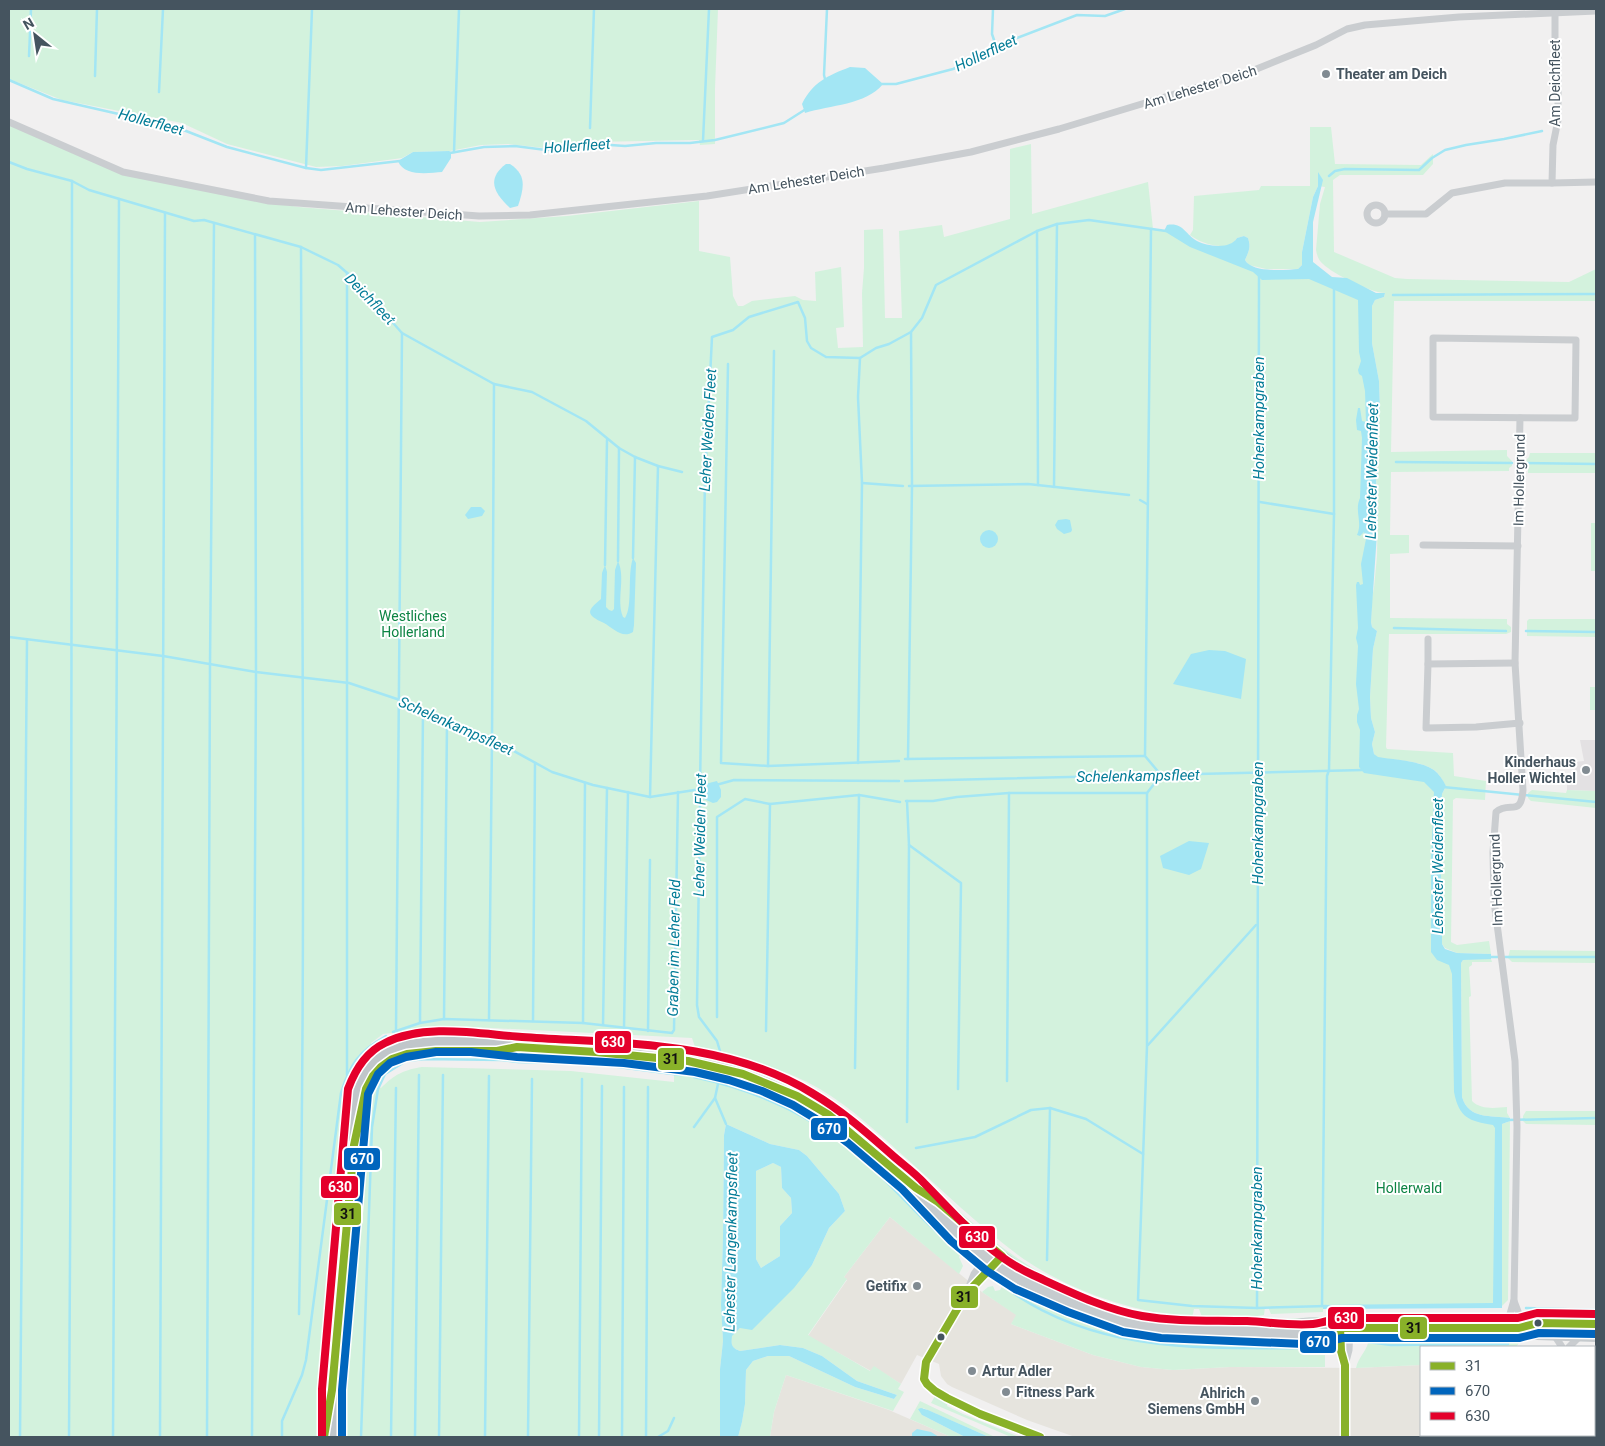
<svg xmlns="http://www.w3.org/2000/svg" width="1605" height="1446" viewBox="0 0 1605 1446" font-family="Roboto,sans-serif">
<rect width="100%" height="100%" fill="#f1f0f0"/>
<g fill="#e6e4de">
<path d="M890,1217L982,1292L1017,1315L1011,1324L1093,1355L1141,1367L1173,1370L1230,1367L1356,1368L1421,1365V1435H1594V1352H1596V1437H1075L1027,1420L952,1387L947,1384L941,1376L939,1364L917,1355L901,1384L874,1367L871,1371L808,1336L847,1280L844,1277Z"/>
<path d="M786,1375L889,1410L951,1437H770L774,1412Z"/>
</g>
<path fill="#e3e1e3" d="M1580,740H1596V791L1567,790V784L1577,778L1574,762L1584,761Z"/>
<g fill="#d3f2dd">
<path d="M9,9H718L715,89V144L700,145L699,140L591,142L570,146L545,148L508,144L481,145L450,151L413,152L402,158L342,166L316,167L227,144L182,123L62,100L9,79Z"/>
<path d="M9,125L121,174L252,200L299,207L480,222L567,216L699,201V251L730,257L733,296L738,306H743L752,301L795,296L803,300L816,301L815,272L841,267L844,327L836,328L838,348L863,347L862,293L864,268V230L883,229L885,318H902L899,231L942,225L944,237L1010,219V149L1031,144L1032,214L1148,182L1153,229L1171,232L1265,276L1306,274L1352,287L1369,299L1365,767L1424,769L1440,787L1439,898L1444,822L1441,810L1442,794L1446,786C1442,780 1439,773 1434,770C1418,760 1395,760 1378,758L1374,754L1372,744L1375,732L1371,718L1370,697L1373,649L1377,631L1372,627L1371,622L1372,598L1374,588L1377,556L1378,502L1376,478L1378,473L1375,463L1372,461L1377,454L1373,440C1381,427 1374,420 1380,410L1379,381L1372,343V306L1375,300L1384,297L1385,293C1372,293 1333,274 1323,264C1319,261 1317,256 1316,250L1320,204L1325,187L1318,186L1313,197L1302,252V265L1298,269H1266L1249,265L1245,260C1249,251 1251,247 1248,238L1244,236L1237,238C1229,253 1201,244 1190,235L1193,230L1194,196L1259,190L1261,186H1310V127H1331L1335,164L1421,165L1433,154V164L1423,175H1340L1333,180L1334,252L1395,278L1407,279L1569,282L1596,269V301H1394L1391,452L1507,450V456L1512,461V466L1509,468V471L1391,472L1390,535H1409V553L1390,554V618L1507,619V624L1511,627V632L1506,634H1389L1386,747L1387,749L1453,753L1454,776L1486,781L1485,800L1456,798L1453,800L1451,942L1457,945L1489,941L1491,954L1457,953L1445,948L1442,944V922L1439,901L1438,946L1454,959L1459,1102C1471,1119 1479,1120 1500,1123L1497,1307H1323V1312L1271,1314L1268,1307H1265L1264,1315L1243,1318L1202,1317L1199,1309H1194L1193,1314L1191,1317C1133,1313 1065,1289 1018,1255C978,1225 943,1191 906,1158C879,1134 852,1108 820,1089C782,1067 738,1056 695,1047L692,1038L452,1026L383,1034L371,1043L376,1054C355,1074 354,1091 349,1118L326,1392L319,1437H9Z"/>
<path d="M1530,453H1596V473H1528V469L1525,466V461L1529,457Z"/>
<rect x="1591" y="523" width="5" height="48"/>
<path d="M1529,619H1596V637L1527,636V621Z"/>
<rect x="1590" y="687" width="6" height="23"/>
<path d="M1532,790L1566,793L1567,790L1596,791V808L1531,801L1528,798V793Z"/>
<path d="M1510,950L1596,951V963L1512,962L1508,958Z"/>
<path d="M1468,959H1491L1492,962H1472V965L1469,967L1471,996L1469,997L1472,1101C1481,1110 1495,1108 1507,1107V1113L1510,1118C1491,1115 1469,1120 1462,1097L1461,963L1463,960Z"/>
<path d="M692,1052L740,1062L769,1072L818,1095L853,1120L982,1231L980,1233L851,1122L816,1099L767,1075L738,1065L691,1055Z"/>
<path d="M625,1062C683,1068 737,1077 791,1102C816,1113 838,1132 859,1150C896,1181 930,1215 966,1248L959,1257L963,1266L959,1274L890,1217L844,1277L847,1279L808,1335L870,1371L874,1366L901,1384L898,1389L904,1392L893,1411L786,1375L774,1412L770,1437H738L742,1422L745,1404L746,1370L753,1361L768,1356H789L855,1387L894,1399L897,1395L857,1381L822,1356L803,1348L780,1345L740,1351C731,1348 731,1344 731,1336L812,1265L829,1228L845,1211L839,1194L807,1156L799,1150L770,1144L726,1124L724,1135L723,1238L721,1305L723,1341L720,1369V1437H341C343,1370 346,1303 351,1236C355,1187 357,1136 372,1089L375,1090L376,1085L381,1088C395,1074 404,1070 422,1067L571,1071L674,1082V1072L624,1066Z"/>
<path d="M1526,1111H1596V1125L1526,1124L1523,1121V1116Z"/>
<path d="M1510,1121L1508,1300L1502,1306L1500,1304L1502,1124Z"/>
<path d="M773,1163L781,1167L782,1188L791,1198L792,1213L780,1226V1256L761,1268L756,1259V1171Z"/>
<path d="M987,1236C1035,1273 1091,1307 1153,1316C1208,1324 1264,1320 1319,1317V1320C1213,1326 1126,1330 1031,1272C1015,1262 1000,1249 985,1238Z"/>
<path d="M1008,1280C1035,1296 1061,1311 1091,1320C1164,1344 1242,1339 1318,1338V1352L1325,1355V1367H1230L1173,1370L1141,1367L1093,1355L1011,1324L1016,1315L982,1292L988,1287L993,1286L995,1291L1000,1290L1003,1285Z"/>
<path d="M1418,1315L1504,1316L1499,1318L1326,1321V1317Z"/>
<path d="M1530,1327H1596V1330H1532Z"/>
<path d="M1369,1338H1515L1519,1343L1516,1347H1421V1365L1356,1368C1359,1355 1368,1351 1369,1338Z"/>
<path d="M935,1396L948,1402L947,1406L963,1414L1019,1437H1011L931,1403Z"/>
<path d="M920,1401L995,1437H989L923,1408L922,1415L965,1437H951L910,1419Z"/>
</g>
<g fill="#a3e6f4" fill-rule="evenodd">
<path d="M850,67L865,68L883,84C866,105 830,105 805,113L802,104C813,82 827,76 850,67Z"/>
<path d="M449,151L451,152V158L442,172C429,173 404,177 398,161L413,152Z"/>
<path d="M506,164H510C527,175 524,188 518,206L510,208C494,193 486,179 506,164Z"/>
<path d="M1318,172L1323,180L1313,222V262L1332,277L1347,278L1376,293H1385L1384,297L1375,300L1372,306V343L1379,381L1380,410C1374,420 1381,427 1373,440L1377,454L1372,461L1375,462L1378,473L1376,478L1378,518L1371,622L1372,627L1377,631L1373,649L1370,697L1371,718L1375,732L1372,744L1374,754L1378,757C1395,760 1418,760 1434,770C1439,774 1443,780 1446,786L1442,794L1441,810L1444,822L1439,911L1442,922V944L1445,949L1457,953L1491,954V959L1463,960L1461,963L1462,1097C1469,1120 1491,1115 1510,1118V1121L1502,1124V1308L1323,1309V1305L1493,1303L1495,1128L1493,1125C1469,1121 1459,1118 1454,1092L1452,974L1449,965L1437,960L1431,952V860L1434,792L1424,782L1364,773L1359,767L1360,730L1357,722V715L1359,709L1356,684L1358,646L1356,638L1358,628L1356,585L1357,582H1359L1360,585L1363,584L1361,564L1366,539L1364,532L1360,536L1357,535C1363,522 1354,511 1360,498L1362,438L1361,431L1357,430L1356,420L1358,408H1360L1362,421L1366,422L1365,391L1362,376L1359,374L1358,370L1361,361L1359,352L1358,300L1309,279L1262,280L1253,272L1190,247L1164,231L1167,225C1183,222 1185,234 1197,241C1208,247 1231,249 1237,238L1244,236L1248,238C1251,247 1249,251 1245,260C1252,273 1285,270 1298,269L1302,265V252L1313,197L1318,186Z"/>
<path d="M471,507H481L485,511L482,516L468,519L465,515Z"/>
<path d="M1066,519L1070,520L1072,530L1071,532L1064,534L1057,529L1055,525L1058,520Z"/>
<circle cx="989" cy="539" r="9"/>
<path d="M633,558L636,563L634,625L633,632C622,639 613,628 604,623C586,615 586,611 601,599L602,573L605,565L607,572L606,607L609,610L612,611L614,609L615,570L618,561C626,579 616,599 623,617L625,618C633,606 627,575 633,558Z"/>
<path d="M1209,650L1225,651L1246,659L1241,699L1173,684L1191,654Z"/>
<path d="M717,781L721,790V797L717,802L713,803L704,799L698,803L697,786Z"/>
<path d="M1189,841L1209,843L1201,869L1189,875L1163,868L1160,856Z"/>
<path d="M726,1124L770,1144L799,1150L807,1156L839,1194L845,1211L829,1228L812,1265L794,1288L752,1330L740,1328L732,1336C731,1344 731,1348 740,1351L780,1345L803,1348L822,1356L857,1381L897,1395L894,1399L855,1387L789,1356H768L753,1361L746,1370L745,1404L742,1422L738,1437H720V1369L723,1341L721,1305L723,1237L724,1135ZM773,1163L781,1167L782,1188L791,1198L792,1213L780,1226V1256L761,1268L756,1259V1171Z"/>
<path d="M921,1408L928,1410L989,1437H965L922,1415L918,1409Z"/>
<path d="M917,1429L931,1432L939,1437H912V1433Z"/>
</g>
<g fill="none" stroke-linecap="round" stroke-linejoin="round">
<g stroke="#a3e6f4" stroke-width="2.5">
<path d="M993,9L992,34L996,46"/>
<path d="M29,56L31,9"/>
<path d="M95,76L97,9"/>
<path d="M825,79L824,75L827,9"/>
<path d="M9,80L53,99L123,115L163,122L227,147L306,168L321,170L400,161"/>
<path d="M882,84H896L953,69L979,58L996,46L1077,15L1105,16L1125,9"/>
<path d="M159,92L163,9"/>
<path d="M590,128L594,9"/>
<path d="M703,141L709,9"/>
<path d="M454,152L459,9"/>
<path d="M450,153L484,147L515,146L546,150L569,149L596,144L625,146L656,143H690L715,140L784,123L806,109"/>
<path d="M9,162L27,169L72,181L89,190L194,221L204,220L301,247L338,265L353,278L402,333L494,384L532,392L586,421L619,448L635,457L658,466L682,472"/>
<path d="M306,168L312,9"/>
<path d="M1329,176L1335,171L1345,169L1419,170L1432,158L1445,150L1466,145L1504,139L1542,131"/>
<path d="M1151,229L1145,756L1161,775L1147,793V1046L1138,1300L1192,1306L1257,1308"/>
<path d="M1037,231L1038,485"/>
<path d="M1259,275L1257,1308L1326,1306"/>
<path d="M1393,295L1596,294"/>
<path d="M728,364L721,763L768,766L899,761"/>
<path d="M1396,462L1512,463"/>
<path d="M1524,463L1596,464"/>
<path d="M862,483L903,486"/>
<path d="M909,486L1028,484L1129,495"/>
<path d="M1054,487L1057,224"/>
<path d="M1140,500L1147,504"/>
<path d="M1260,502L1334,514"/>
<path d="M633,558L635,457"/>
<path d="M618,561L619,448"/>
<path d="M605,565L607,440"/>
<path d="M1394,628L1506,631"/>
<path d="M1526,631L1596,632"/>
<path d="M9,637L163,656L256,672L349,683L400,700L447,723L492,739L552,772L593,785L650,797L701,789"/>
<path d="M905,759L1145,756"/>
<path d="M908,759L912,486L911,332"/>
<path d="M858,763L862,483L858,397L860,358"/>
<path d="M768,766L774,351"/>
<path d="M905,781L1363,770"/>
<path d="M716,785L734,780L899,781"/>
<path d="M700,787L705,478L712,337L733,330L749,317L798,302L805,318L807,341L811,348L826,357L860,358L876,348L889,344L911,332L922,318L936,285L1037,231L1057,224L1089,220L1166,231"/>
<path d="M1443,787L1596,802"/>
<path d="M650,797L658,466"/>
<path d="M700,800L697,1005L699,1017L717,1041L720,1051"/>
<path d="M906,801H933L957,797L1009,793H1147"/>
<path d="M909,845L961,883L958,1089"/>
<path d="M1488,957H1596"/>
<path d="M717,1017V817L745,799L770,804L859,795L900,802"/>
<path d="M444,1019L447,723"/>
<path d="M489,1020L492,739L494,384"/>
<path d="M533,1021L535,763"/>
<path d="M420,1022L423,711"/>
<path d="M583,1023L585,783"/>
<path d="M603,1025L607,788"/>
<path d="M624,1028L628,792"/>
<path d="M396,1030L402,333"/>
<path d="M648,1031L650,860"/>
<path d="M766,1031L770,804"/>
<path d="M393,1032L420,1023L444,1019L583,1023L672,1033L674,1030L678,792"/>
<path d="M1148,1045L1256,925"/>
<path d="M855,1068L859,795"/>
<path d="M347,1075V273"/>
<path d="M694,1077C764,1092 817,1118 871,1167C902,1195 928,1228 962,1253"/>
<path d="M719,1079L715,1098L726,1124"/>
<path d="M1007,1081L1009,793"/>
<path d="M1508,1120L1596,1118"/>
<path d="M907,1122L909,845L907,801"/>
<path d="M694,1127L715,1098"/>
<path d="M916,1148L975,1137L1031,1110L1050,1108L1086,1119L1143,1154"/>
<path d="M1047,1260L1050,1108"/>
<path d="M1002,1285C1096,1356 1207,1348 1318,1348"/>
<path d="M1322,1306L1327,776L1329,770L1334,514V288"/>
<path d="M1526,1308L1596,1310"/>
<path d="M299,1314C306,959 302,603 301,247"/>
<path d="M1368,1342L1391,1345L1508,1344"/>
<path d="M20,1437L27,640"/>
<path d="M69,1437L71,1080L72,181"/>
<path d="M113,1437L119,199"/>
<path d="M160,1437L165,213"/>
<path d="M207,1437L210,664L214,224"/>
<path d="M252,1437L256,672L255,235"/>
<path d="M282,1437V1421L302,1375L306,1360L341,1093C350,1064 359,1051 386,1036"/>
<path d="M361,1437L372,1127L378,1089L385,1074L406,1061L425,1059L502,1060L518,1062L595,1064L681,1075"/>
<path d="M391,1437L396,1088"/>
<path d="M415,1437L419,1075"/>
<path d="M439,1437L443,1075"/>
<path d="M485,1437L489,1076"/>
<path d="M528,1437L532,1079"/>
<path d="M579,1437L582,1079"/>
<path d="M599,1437L602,1086"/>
<path d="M622,1437L624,1087"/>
<path d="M646,1437L648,1087"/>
<path d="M658,1437L668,1431L674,1418"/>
</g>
<g stroke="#cacdd0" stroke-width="7">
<path d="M9,122L123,172L269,201L479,216L530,215L707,196L884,168L971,152L1059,129L1254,70L1316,45L1347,29L1365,25L1459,17L1596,11"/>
<path d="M1552,183L1596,182"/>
<circle cx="1376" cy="214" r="9"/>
<path d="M1385,214H1426L1452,193L1505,183H1552L1553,145L1558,120V54L1555,41V12"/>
<path d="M1433,338L1576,340L1575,418L1433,417Z"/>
<path d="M1423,545L1518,546"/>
<path d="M1515,663L1428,664L1426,728L1476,727L1520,723"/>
<path d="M1428,664V639"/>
<path d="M992,1248L974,1274L966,1294L926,1362C924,1370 922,1377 927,1384C941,1401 1016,1428 1040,1437"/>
<path d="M968,1292L1002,1256"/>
<path d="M1514,1301L1519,1314V1328"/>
<path d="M1340,1328L1341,1351L1345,1365"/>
<path d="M1509,1328L1510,1314L1514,1300L1517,1127L1515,1061L1494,901L1493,852L1496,812C1509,800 1521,818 1523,790L1515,663L1520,418"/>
<path d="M1555,1336L1562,1347"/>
<path d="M1569,1347L1579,1337"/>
<path d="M1345,1437V1365L1349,1350L1350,1328"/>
<path d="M1548,1437V1435"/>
</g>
<g stroke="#c6cbce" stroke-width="10">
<path d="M638,1055C674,1059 708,1063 743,1074C797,1091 841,1122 883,1159C894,1169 905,1178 915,1188C922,1195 927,1203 934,1209C954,1231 978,1252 1002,1269C1017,1280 1034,1286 1051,1294C1078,1306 1107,1319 1136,1325C1171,1331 1207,1331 1243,1331C1273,1331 1312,1341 1340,1328H1519L1538,1323L1596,1324"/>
<path d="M925,1194L938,1202L992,1248L1042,1285"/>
<path d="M1519,1328L1537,1335L1596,1337"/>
<path d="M1267,1329C1290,1325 1319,1317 1340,1328"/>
</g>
<g stroke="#c0c6ca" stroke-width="11">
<path d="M368,1086C373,1075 380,1066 391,1060C419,1044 477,1055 511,1048"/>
<path d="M332,1437V1390L354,1145C354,1124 353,1100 362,1080C367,1067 379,1056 391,1051C419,1038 488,1041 517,1047L638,1055"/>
</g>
<g stroke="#fff" stroke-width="11">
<g id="bus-1">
<path d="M324,1437L332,1390L354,1145L366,1089L373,1076L381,1067L392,1059L407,1054L436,1051H497L517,1047L596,1052L688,1061L743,1074L797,1096L829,1115L916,1188L938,1202L1002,1256L966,1294L926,1362L924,1379L927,1384L935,1391L947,1398L980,1414L1040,1437"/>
<path d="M1345,1437V1365L1341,1351L1340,1328H1519L1538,1323L1596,1324"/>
</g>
</g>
<g stroke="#fff" stroke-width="11">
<path id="bus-2" d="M342,1437V1390L368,1094L378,1074L390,1063L406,1057L436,1052H471L517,1057L624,1063L695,1072L729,1080L762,1091L793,1105L816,1119L848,1143L902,1189L951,1241L987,1271L1015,1289L1068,1312L1123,1332L1161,1338L1303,1344L1330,1341L1342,1338H1519L1539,1333L1596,1334"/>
</g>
<g stroke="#fff" stroke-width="11">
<path id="bus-3" d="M322,1437V1389L348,1089C355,1070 366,1052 385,1043C425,1023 479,1034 522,1037C620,1044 725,1040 812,1093C841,1110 866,1132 891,1154C902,1164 914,1172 924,1183C958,1217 988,1255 1033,1275C1068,1291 1104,1309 1142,1316C1177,1322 1212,1320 1247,1321C1269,1322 1291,1326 1313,1324C1322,1323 1331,1320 1340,1318H1518L1537,1313L1596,1314"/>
</g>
<use href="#bus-1" stroke="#89b129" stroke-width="8"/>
<use href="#bus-2" stroke="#0065bd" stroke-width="8"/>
<use href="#bus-3" stroke="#e4002b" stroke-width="8"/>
</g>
<g fill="#818b92" stroke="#fff" stroke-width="2">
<circle cx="1326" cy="74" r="5"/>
<circle cx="1586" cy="770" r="5"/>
<circle cx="917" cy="1286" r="5"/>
<circle cx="972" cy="1371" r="5"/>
<circle cx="1006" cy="1392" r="5"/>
<circle cx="1255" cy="1401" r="5"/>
</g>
<g fill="#45545f" stroke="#fff" stroke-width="2">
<circle cx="1538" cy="1323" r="4.5"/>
<circle cx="941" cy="1337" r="4.5"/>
</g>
<g text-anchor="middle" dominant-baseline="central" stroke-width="4" stroke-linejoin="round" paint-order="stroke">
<g font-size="14" font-weight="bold" fill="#45545f" stroke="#fff" text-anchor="start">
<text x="1336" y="74">Theater am Deich</text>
<text x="1576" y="762" text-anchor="end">Kinderhaus<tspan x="1576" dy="16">Holler Wichtel</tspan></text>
<text x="907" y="1286" text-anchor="end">Getifix</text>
<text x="982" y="1371">Artur Adler</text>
<text x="1016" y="1392">Fitness Park</text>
<text x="1245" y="1393" text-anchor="end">Ahlrich<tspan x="1245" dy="16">Siemens GmbH</tspan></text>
</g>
<g font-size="14" fill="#45545f" stroke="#fff">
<text transform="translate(1555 83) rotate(-90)">Am Deichfleet</text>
<text transform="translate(1200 87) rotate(-17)">Am Lehester Deich</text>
<text transform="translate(806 180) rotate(-9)">Am Lehester Deich</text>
<text transform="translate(404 211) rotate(4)">Am Lehester Deich</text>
<text transform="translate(1519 480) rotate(-89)">Im Hollergrund</text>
<text transform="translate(1496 880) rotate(-92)">Im Hollergrund</text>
</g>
<g font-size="14" fill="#0d8444" stroke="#fff">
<text x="413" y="616">Westliches<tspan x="413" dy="16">Hollerland</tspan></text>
<text x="1409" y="1188">Hollerwald</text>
</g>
<g font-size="15" font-style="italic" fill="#037c97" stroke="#fff">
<text transform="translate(986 53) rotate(-25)">Hollerfleet</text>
<text transform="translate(151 122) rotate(15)">Hollerfleet</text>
<text transform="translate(577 146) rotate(-4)">Hollerfleet</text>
<text transform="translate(370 299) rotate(46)">Deichfleet</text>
<text transform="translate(1259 418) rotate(-90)">Hohenkampgraben</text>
<text transform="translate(708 430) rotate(-87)">Leher Weiden Fleet</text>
<text transform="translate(1372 471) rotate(-89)">Lehester Weidenfleet</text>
<text transform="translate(456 726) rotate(24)">Schelenkampsfleet</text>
<text transform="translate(1138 776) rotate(-1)">Schelenkampsfleet</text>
<text transform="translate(1258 823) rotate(-90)">Hohenkampgraben</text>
<text transform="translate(700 835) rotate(-89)">Leher Weiden Fleet</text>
<text transform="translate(1438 866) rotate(-90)">Lehester Weidenfleet</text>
<text transform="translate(674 948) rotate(-89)">Graben im Leher Feld</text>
<text transform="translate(1257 1228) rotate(-90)">Hohenkampgraben</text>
<text transform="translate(731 1242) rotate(-89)">Lehester Langenkampsfleet</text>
</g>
</g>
<g stroke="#fff" stroke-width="2">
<rect x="594" y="1030" width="38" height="24" rx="5" fill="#e4002b"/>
<rect x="657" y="1047" width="28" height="24" rx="5" fill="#89b129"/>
<rect x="810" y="1117" width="38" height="24" rx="5" fill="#0065bd"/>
<rect x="343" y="1147" width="38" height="24" rx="5" fill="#0065bd"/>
<rect x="320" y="1175" width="39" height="24" rx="5" fill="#e4002b"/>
<rect x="333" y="1202" width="29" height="24" rx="5" fill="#89b129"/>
<rect x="958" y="1225" width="38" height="24" rx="5" fill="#e4002b"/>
<rect x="950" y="1285" width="29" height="24" rx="5" fill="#89b129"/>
<rect x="1327" y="1306" width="38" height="24" rx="5" fill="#e4002b"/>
<rect x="1399" y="1316" width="29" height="24" rx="5" fill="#89b129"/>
<rect x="1299" y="1330" width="38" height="24" rx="5" fill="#0065bd"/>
</g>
<g font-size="14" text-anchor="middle" font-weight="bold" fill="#fff">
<text x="613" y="1047">630</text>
<text x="829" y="1134">670</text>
<text x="362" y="1164">670</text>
<text x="340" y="1192">630</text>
<text x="977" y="1242">630</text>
<text x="1346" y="1323">630</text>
<text x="1318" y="1347">670</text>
</g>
<g font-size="14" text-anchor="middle" font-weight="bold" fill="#111">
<text x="671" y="1064">31</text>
<text x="348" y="1219">31</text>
<text x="964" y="1302">31</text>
<text x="1414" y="1333">31</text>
</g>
<rect width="1605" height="1446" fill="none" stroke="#45545f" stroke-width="20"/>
<rect x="1420" y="1346" width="175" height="90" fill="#ffffff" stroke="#b5bbbf"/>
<rect x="1430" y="1362" width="25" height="8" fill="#89b129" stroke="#b5bbbf"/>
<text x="1465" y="1371" font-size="15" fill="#45545f">31</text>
<rect x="1430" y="1387" width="25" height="8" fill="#0065bd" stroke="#b5bbbf"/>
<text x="1465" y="1396" font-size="15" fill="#45545f">670</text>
<rect x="1430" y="1412" width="25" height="8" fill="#e4002b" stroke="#b5bbbf"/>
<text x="1465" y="1421" font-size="15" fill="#45545f">630</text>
<g transform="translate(35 35) rotate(330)" stroke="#ffffff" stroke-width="4" paint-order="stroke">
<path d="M0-4L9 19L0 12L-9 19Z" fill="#45545f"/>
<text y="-8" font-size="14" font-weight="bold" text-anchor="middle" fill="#45545f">N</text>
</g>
</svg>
